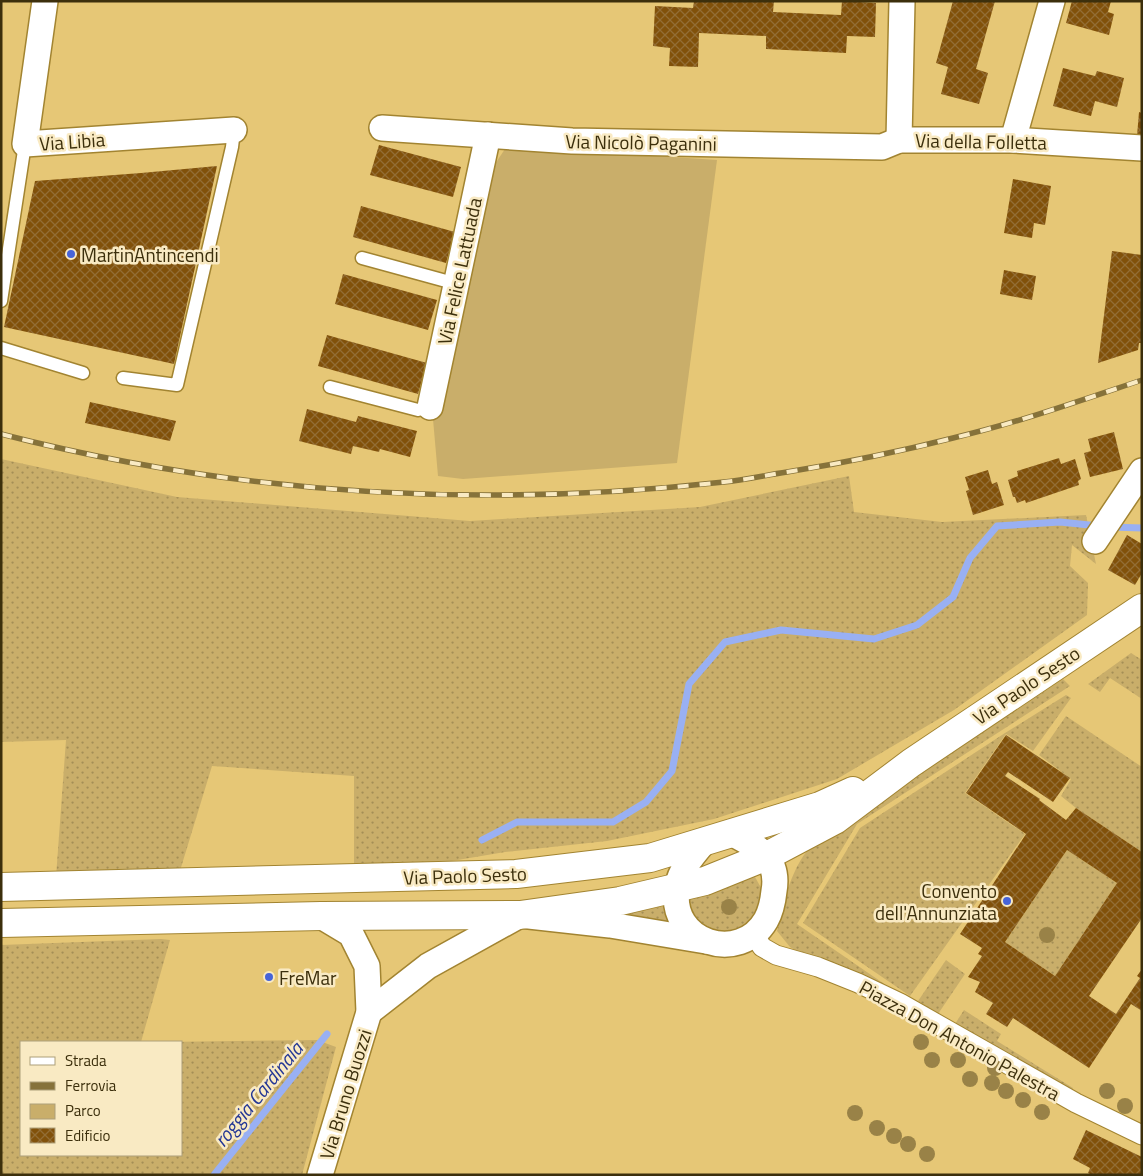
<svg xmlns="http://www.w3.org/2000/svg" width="1143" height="1176" viewBox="0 0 1143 1176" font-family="'Titillium Web',sans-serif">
<defs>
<pattern id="grass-dots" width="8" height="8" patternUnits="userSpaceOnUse" patternTransform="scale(1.25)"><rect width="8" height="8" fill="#c9ae6a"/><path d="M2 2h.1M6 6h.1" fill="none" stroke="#a48e56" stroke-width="1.8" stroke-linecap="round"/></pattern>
<pattern id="building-cross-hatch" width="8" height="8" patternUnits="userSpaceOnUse" patternTransform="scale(1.25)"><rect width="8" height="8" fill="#81510a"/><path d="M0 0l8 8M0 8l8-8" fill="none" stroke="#926d35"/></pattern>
</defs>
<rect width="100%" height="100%" fill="#e6c776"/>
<g fill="url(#grass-dots)">
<path d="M1,459L177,497L470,521L700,507L849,476L854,512L942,522L1086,515L1096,564L1072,545L1070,566L1088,583L1087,615L954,710L837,779L714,819L607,841L505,852L422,866L354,869V776L212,766L179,874L56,877L66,740L1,742Z"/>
<path d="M1131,653L1142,660V699L1110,678L1100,692L1088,684Z"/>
<path d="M1063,679L1070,686L857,824L797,924L896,992L807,958L790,947L777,931C781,920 782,909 785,897C790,882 797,863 807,851C816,841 830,833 841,825Z"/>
<path d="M1066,695L1071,698L1033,751L1006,734L965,793L1025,834L910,996L803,923L860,828L1005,733Z"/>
<path d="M1066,716L1142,767V852L1076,808L1061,796L1071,779L1039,755Z"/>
<path d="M1067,850L1117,883L1055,976L1005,942Z"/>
<path d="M755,877L764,893L763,910L740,935L699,927L686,899Z"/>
<path d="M665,906L671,927L612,916Z"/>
<path d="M161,939L170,940L141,1042H21V1155H181V1042H162L317,1040L336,1047L302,1175H1V945Z"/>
<path d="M946,960L965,974L938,1014L918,1001Z"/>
<path d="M964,1010L1001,1034L997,1041L1073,1088L1072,1091L955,1024Z"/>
</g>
<path fill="#c9ae6a" d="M507,146L717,160L677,463L463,479L438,476L433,419L493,167Z"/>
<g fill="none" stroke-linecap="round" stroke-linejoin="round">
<g stroke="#99b0f3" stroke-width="7">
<path d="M1110,527L1142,528"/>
<path d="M482,840L517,822H613L646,802L672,771L689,684L725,642L781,630L874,639L917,625L953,597L970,558L997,526L1060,522L1099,526"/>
<path d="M214,1175L327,1034"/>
</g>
</g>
<g fill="url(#building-cross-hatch)" fill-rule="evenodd">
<path d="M694,1H774L773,12L841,15L842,1L876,3L875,37L847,36L846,53L766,49V36L699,33L698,67L669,66L670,48L653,46L655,6L693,8Z"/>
<path d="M953,1H995L976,69L988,73L979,104L941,94L948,67L936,63Z"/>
<path d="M1072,1H1111L1108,12L1114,14L1109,35L1066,23Z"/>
<path d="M1063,68L1095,76L1097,71L1124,78L1117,107L1095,101L1091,116L1053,106Z"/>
<path d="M1139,112L1142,113V137L1137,136Z"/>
<path d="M379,145L461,167L453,197L370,175Z"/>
<path d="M217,166L174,364L4,327L35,181L141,173Z"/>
<path d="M1013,179L1051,186L1045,225L1034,223L1032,238L1004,233Z"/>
<path d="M361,206L455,232L446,263L353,237Z"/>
<path d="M1112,251L1142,255V343H1139L1138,350L1098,363Z"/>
<path d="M1004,270L1036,276L1032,300L1000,294Z"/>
<path d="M343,274L437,300L428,330L335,304Z"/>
<path d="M327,335L427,363L418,394L318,366Z"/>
<path d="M90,402L176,421L170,441L85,423Z"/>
<path d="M307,409L356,422L358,416L417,431L410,457L380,449L379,452L353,446L351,454L299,441Z"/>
<path d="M1114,432L1123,469L1090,477L1084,453L1091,451L1088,439Z"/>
<path d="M1059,458L1061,464L1075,459L1081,479L1078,481L1079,485L1026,503L1025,500L1017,503L1015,497H1013L1008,480L1018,476L1017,471Z"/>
<path d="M988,470L992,484L997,482L1004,505L973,515L966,491L969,490L965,477Z"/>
<path d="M1127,535L1142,544V573L1135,585L1108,570Z"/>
<path d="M1006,735L1070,778L1053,802L1008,772L1005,776L1040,799L1039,800L1066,820L1076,808L1142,852V918L1089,996L1116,1014L1140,978L1137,976L1142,969V1011L1131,1004L1089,1068L1013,1018L1007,1027L986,1014L993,1003L975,992L980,982L968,977L982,956L978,954L982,948L960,934L1026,834L966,793ZM1067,850L1117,883L1055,976L1005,942Z"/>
<path d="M1086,1130L1142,1157V1175H1092L1088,1173L1090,1168L1073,1159Z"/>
</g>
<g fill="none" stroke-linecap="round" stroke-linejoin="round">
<g stroke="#a28431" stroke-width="15">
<g id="service">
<path d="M362,258L457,284"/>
<path d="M1,301L25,144"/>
<path d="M1,348L83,373"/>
<path d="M123,378L177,385L232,147L234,130"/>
<path d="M330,387L418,410L430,407"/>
</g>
</g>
<g stroke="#a28431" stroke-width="21">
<path id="pedestrian" d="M754,934L762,947L776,955L818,967L858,983L900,1003L1076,1103L1142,1135"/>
</g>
<g stroke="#a28431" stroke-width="28">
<g id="minor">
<path d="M45,1L25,144L234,130"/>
<path d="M902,1L899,140H1013L1142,148"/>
<path d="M382,128L572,141L882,147L899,140"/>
<path d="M1013,140L1052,1"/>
<path d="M430,407L488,135"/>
<path d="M1095,541L1142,471"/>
<path d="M704,842C692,856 680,870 677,888C668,943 740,965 766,920C771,911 773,901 774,891C780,857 756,846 731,833"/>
<path d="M369,1012L428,966L520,915L610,925L706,941"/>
<path d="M320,1175L369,1012L367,966L351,934L321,916"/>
</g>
</g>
<g stroke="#a28431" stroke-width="30">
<g id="tertiary">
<path d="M1,887L516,874L650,858L820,806L853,791"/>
<path d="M1,923L321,916L520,915L620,901L705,881L767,856L835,820L911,763L1142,608"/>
</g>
</g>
<use href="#service" stroke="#fff" stroke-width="12"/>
<use href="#pedestrian" stroke="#fff" stroke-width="19"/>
<use href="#minor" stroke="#fff" stroke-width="25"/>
<use href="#tertiary" stroke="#fff" stroke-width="28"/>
<g stroke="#86723a" stroke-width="5.5">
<path id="rail" d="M1,434C239,495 480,509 724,482C745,480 766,475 787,472C843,463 898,452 953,438C1017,423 1079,401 1142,380"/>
</g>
<use href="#rail" stroke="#f9eac3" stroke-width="4" stroke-dasharray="11" stroke-linecap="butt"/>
</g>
<g fill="#998247">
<circle cx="729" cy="907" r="8"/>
<circle cx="1047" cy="935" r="8"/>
<circle cx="921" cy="1042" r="8"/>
<circle cx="932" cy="1060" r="8"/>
<circle cx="958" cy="1060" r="8"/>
<circle cx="995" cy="1068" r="8"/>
<circle cx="970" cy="1079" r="8"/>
<circle cx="992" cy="1083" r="8"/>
<circle cx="1006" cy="1091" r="8"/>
<circle cx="1107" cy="1091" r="8"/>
<circle cx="1023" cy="1100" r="8"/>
<circle cx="1125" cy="1106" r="8"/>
<circle cx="1042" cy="1112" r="8"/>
<circle cx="855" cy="1113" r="8"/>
<circle cx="877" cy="1128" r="8"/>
<circle cx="894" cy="1136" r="8"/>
<circle cx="908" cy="1144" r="8"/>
<circle cx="927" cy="1154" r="8"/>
</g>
<g fill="#4764d8" stroke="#f9eac3" stroke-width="2">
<circle cx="71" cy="254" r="5"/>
<circle cx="1007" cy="901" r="5"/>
<circle cx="269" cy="977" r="5"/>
</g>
<g text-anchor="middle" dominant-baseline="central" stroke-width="5" stroke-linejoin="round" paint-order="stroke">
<g font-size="19" fill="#3c2f0c" stroke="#f9eac3">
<text transform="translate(72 141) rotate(-4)">Via Libia</text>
<text transform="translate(981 141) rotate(1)">Via della Folletta</text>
<text transform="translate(641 142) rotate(1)">Via Nicolò Paganini</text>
<text transform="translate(459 271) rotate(-78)">Via Felice Lattuada</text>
<text transform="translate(1026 685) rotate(-34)">Via Paolo Sesto</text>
<text transform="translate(465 875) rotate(-2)">Via Paolo Sesto</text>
<text transform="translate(960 1040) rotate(29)">Piazza Don Antonio Palestra</text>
<text transform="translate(345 1094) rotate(-73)">Via Bruno Buozzi</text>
</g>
<g font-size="19" fill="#3c2f0c" stroke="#f9eac3" text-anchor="start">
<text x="81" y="254">MartinAntincendi</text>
<text x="997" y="890" text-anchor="end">Convento<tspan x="997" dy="22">dell'Annunziata</tspan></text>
<text x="279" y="977">FreMar</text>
</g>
<g font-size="20" font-style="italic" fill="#243795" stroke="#f9eac3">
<text transform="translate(258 1094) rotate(-51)">roggia Cardinala</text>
</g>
</g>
<rect width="1143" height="1176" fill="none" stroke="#3c2f0c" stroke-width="5"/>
<rect x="20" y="1041" width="162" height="115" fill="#f9eac3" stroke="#ad9f7a"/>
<rect x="30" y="1057" width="25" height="8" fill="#ffffff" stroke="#ad9f7a"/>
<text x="65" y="1066" font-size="15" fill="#3c2f0c">Strada</text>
<rect x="30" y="1082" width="25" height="8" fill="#86723a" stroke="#ad9f7a"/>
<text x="65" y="1091" font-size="15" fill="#3c2f0c">Ferrovia</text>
<rect x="30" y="1104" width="25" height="15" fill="#c9ae6a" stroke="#ad9f7a"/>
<text x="65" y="1116" font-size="15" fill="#3c2f0c">Parco</text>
<rect x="30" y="1128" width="25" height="15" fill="url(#building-cross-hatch)" stroke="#ad9f7a"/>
<text x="65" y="1141" font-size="15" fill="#3c2f0c">Edificio</text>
</svg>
